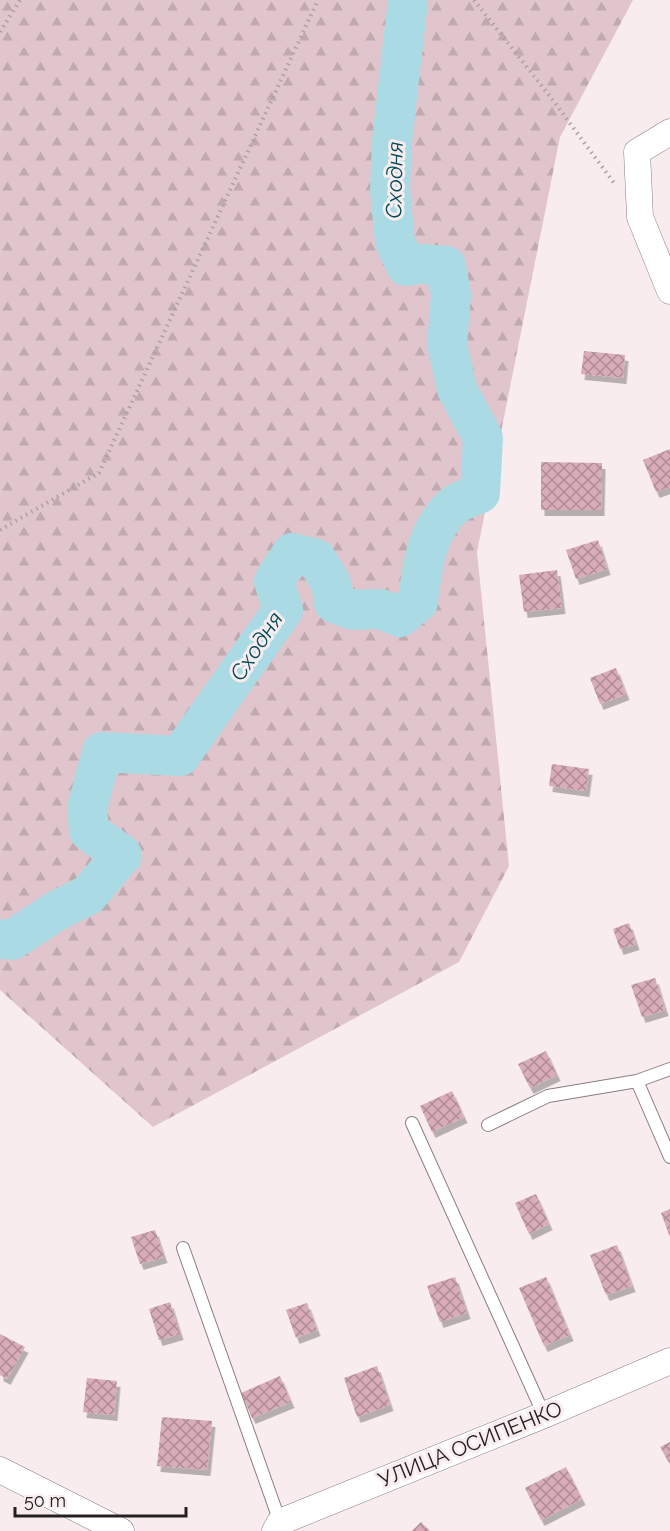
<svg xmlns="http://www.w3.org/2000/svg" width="670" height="1531" viewBox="0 0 670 1531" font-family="Raleway,sans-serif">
<defs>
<pattern id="forest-firs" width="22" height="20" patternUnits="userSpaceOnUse" patternTransform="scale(1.5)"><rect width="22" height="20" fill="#e0c5cc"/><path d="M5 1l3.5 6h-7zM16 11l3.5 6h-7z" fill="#c0a9af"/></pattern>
<pattern id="building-cross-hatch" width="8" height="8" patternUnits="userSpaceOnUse" patternTransform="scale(1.5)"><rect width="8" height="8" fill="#d8adb8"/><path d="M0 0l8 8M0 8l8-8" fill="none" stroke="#af8c95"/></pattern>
<filter id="shadow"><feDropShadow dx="3.5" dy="6" stdDeviation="0" flood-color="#0004"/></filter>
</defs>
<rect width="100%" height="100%" fill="#f8ecef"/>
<path fill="url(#forest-firs)" d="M0,0H633L560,137L477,552L509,866L459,962L153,1127L0,990Z"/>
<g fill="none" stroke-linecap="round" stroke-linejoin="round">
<path stroke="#aadbe5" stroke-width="40" d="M0,939L12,940L56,911L88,895L122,855L89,831L87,809L102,752L180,756L283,610L274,581L292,553L316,559L331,583L334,603L354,610L381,609L400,617L418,602C422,567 426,530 454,505C461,500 472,497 480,493L483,438L457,389L447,344L451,295L446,266L422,264L406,266L395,242L390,190L392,141L408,0"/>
</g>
<g fill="url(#building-cross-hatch)" filter="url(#shadow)">
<path d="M584,351L625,355L623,378L581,374Z"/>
<path d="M670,449V487L656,492L643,460Z"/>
<path d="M541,462L602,463L601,510H541Z"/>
<path d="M598,540L607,569L576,579L566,550Z"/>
<path d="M557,570L562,608L524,612L519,575Z"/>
<path d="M616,668L626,694L600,704L590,678Z"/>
<path d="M552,764L589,769L586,791L549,786Z"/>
<path d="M629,923L636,944L620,949L613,929Z"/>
<path d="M655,978L665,1010L642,1017L631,985Z"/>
<path d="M546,1051L557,1075L530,1088L518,1064Z"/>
<path d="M452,1091L464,1117L432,1132L420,1106Z"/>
<path d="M536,1194L549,1224L529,1234L515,1203Z"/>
<path d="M670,1209V1237L661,1213Z"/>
<path d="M155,1230L164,1257L140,1264L131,1237Z"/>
<path d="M617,1245L632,1286L606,1295L590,1255Z"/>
<path d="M455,1277L467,1313L440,1322L427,1286Z"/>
<path d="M546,1277L570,1335L544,1346L519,1288Z"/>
<path d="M170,1302L180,1334L159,1340L149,1309Z"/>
<path d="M307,1303L317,1330L296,1338L286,1310Z"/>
<path d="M0,1334L25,1347L7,1379L0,1375Z"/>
<path d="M377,1366L390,1405L357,1417L344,1378Z"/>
<path d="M280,1376L291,1402L252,1418L241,1393Z"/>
<path d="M87,1378L117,1381L114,1415L83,1412Z"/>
<path d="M162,1417L212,1421L207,1470L157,1466Z"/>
<path d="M670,1442V1464L660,1447Z"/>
<path d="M566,1467L582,1499L541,1520L525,1488Z"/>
<path d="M421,1522L430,1531H412Z"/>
</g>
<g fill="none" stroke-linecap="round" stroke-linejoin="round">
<g stroke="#897f81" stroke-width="14">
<g id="lane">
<path d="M637,1081L670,1157"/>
<path d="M412,1123L544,1415"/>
<path d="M488,1125L548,1096L637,1081L670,1069"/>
<path d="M183,1248L280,1522"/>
</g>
</g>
<g stroke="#897f81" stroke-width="27">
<g id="street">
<path d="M670,132L637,152L640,217L670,291"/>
<path d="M0,1470L121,1531"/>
<path d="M275,1531L280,1522L544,1415L670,1361"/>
</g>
</g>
<g stroke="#aaa1a3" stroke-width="4" stroke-dasharray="1.5 4.5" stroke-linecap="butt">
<path d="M474,0L552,99L614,183"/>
<path d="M0,32L20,0"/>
<path d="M0,530L99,473L318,0"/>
</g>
<use href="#lane" stroke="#fff" stroke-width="12"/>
<use href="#street" stroke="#fff" stroke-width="26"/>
</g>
<g text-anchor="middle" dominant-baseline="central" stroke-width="6" stroke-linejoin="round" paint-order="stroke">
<g font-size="21" fill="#242021" stroke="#f8ecef">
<text transform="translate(470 1444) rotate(-22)">УЛИЦА ОСИПЕНКО</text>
</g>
<g font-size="22" font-style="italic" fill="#014c57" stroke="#f8ecef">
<text transform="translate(394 180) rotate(-89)">Сходня</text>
<text transform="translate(256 646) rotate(-57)">Сходня</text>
</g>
</g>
<path d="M15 1507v9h171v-9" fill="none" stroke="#242021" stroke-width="3"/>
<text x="24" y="1507" font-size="18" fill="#242021" stroke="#f8ecef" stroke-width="4.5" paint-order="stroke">50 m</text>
</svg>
